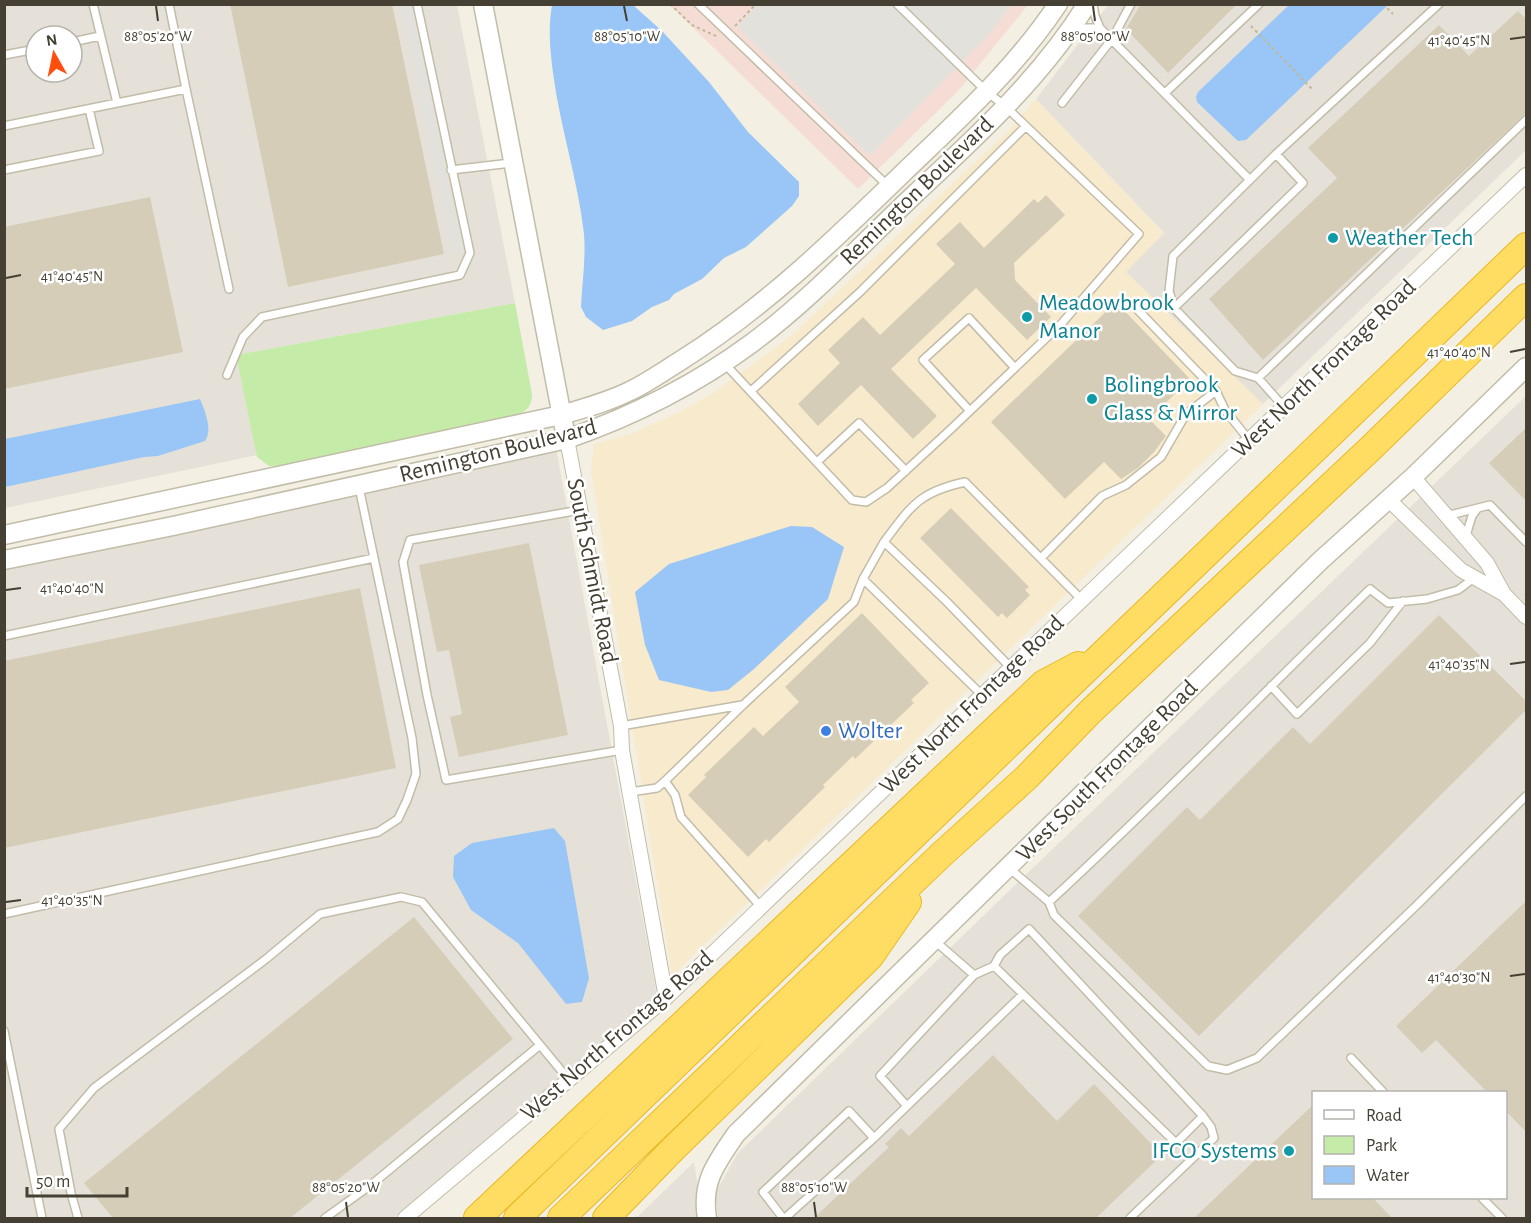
<svg xmlns="http://www.w3.org/2000/svg" width="1531" height="1223" viewBox="0 0 1531 1223" font-family="'Alegreya Sans',sans-serif">
<style>
.commercial{fill:#f8eacc}
.industrial{fill:#e5e1d8;fill-rule:evenodd}
.medical{fill:#f5ddd5}
.green{fill:#c5eba8}
.parking{fill:#e3e1dc}
.water{fill:#99c6f6}
.building{fill:#d5cdb8}
.lines{fill:none;stroke-linecap:round;stroke-linejoin:round}
.service-casing{stroke:#c2bca8;stroke-width:10}
.minor-casing{stroke:#c2bca8;stroke-width:16}
.tertiary-casing{stroke:#c2bca8;stroke-width:21}
.motorway-casing{stroke:#eab826;stroke-width:28}
.path{stroke:#c2b795;stroke-width:2;stroke-dasharray:3 3;stroke-linecap:butt}
.service{stroke:#fff;stroke-width:7}
.minor{stroke:#fff;stroke-width:14}
.tertiary{stroke:#fff;stroke-width:18}
.motorway{stroke:#ffdd62;stroke-width:26}
.ticks{fill:none;stroke:#454033;stroke-width:2}
.culture-dot{fill:#0f9aa8;stroke:#fff;stroke-width:2}
.shop-dot{fill:#3f7fe0;stroke:#fff;stroke-width:2}
.labels{text-anchor:middle;dominant-baseline:central;stroke-width:5;stroke-linejoin:round;paint-order:stroke}
.street-label{font-size:24px;fill:#454033;stroke:#fff}
.culture-label{font-size:24px;fill:#0d838f;stroke:#fff;text-anchor:start}
.shop-label{font-size:24px;fill:#366cbe;stroke:#fff;text-anchor:start}
.ticks-label{font-size:15px;text-anchor:middle;fill:#454033;stroke:#fff;stroke-width:5;stroke-linejoin:round;paint-order:stroke}
</style>
<rect width="100%" height="100%" fill="#f3f0e3"/>
<path class="commercial" d="M1036,99l128,135 -37,38 136,132 -591,572 -81,-505 3,-27 37,-10 48,-22 33,-18 80,-59 216,-204z"/>
<path class="industrial" d="M5,5h452l58,298 -279,52 21,100 -252,53zM36,36h36v36h-36z
M1108,5h418v145l-263,254 -137,-132 38,-39 -128,-134z
M1526,396v822h-808l-3,-24 22,-40 277,-268zM1314,1092h192v106h-192z
M556,448l101,547 -263,223h-389l-1,-652z
M694,1162l9,56h-67z"/>
<path class="medical" d="M670,5h358l-70,86 -100,98z"/>
<path class="green" d="M515,303l17,91c0,12 -5,17 -15,21l-239,51h-9l-12,-9 -21,-102z"/>
<path class="parking" d="M400,5h11l51,244 -11,2z
M757,5h254l-20,27 -121,124 -133,-129z"/>
<path class="water" d="M552,5h81l29,26 47,51 39,50 51,50v14l-7,10 -46,41 -22,11 -22,21 -28,15 -5,6 -17,7 -20,14 -29,9 -17,-13 -5,-10c1,-23 5,-49 3,-73 -6,-54 -24,-107 -31,-161 -3,-23 -5,-45 -1,-68z
M1289,5h99l-142,135 -8,1 -41,-39 -1,-5 2,-5z
M200,399c5,12 13,31 5,42l-47,15 -14,1 -139,30v-48z
M791,526l21,1 32,20 -16,52 -74,70 -26,21 -17,2 -52,-12 -14,-35 -10,-53 34,-28z
M554,828l11,13 24,137 -7,24 -16,2 -48,-61 -47,-33 -18,-33 1,-21 18,-13z"/>
<path class="building" d="M230,4h162l52,250 -156,33z
M1141,4h96l-69,69 -42,-44z
M1518,11l9,9v92l-264,248 -54,-61 128,-121 -29,-30 131,-123 30,31z
M1046,195l19,20 -51,48 1,17 36,37 -24,23 -51,-52 -85,81 46,47 -24,23 -52,-54 -43,41 -20,-22 42,-41 -12,-13 35,-33 17,18 75,-71 -19,-20 24,-22 24,26 50,-49 4,4z
M150,197l33,155 -179,37v-162z
M1116,302l74,77 -41,40 17,17 -12,16 -16,16 -17,11 -17,-17 -39,37 -74,-77z
M1527,427v75l-38,-39z
M951,508l78,79 -4,3 5,5 -23,23 -5,-5 -4,4 -78,-79z
M529,543l39,192 -109,22 -9,-40 12,-3 -13,-64 -12,2 -18,-87z
M360,588l36,180 -392,80v-187z
M862,613l67,70 -18,17 3,3 -59,56 -2,-3 -30,29 2,2 -56,55 -3,-3 -18,18 -60,-62 18,-18 -2,-2 50,-48 9,9 36,-34 -14,-15z
M1439,615l88,87v7l-328,327 -121,-120 109,-109 13,13 93,-93 17,17z
M1527,900v233l-21,-22v-19h-19l-51,-52 -14,13 -26,-27z
M414,917l99,122 -223,179h-177l-29,-35z
M993,1055l64,66 37,-37 68,71 -66,63h-282l75,-71 -4,-3 16,-16 8,8z
M1314,1104v93h58l20,21h-198z"/>
<g class="lines">
<g class="service-casing">
<path id="service" d="M698,4l189,181
M1093,4l2,12 5,12 150,152
M1073,31l9,-3h18
M72,42l28,-6
M4,55l32,-6
M186,89l43,200
M1165,93l94,-89
M117,103l69,-14 -17,-85
M1062,103l50,-64 19,-35
M4,126l113,-23 -24,-99
M4,170l95,-19 -10,-42
M451,170l60,-7
M1133,305l83,86
M1174,308l129,-125 -27,-29
M724,363l128,137 14,2 21,-14 64,-59 111,-106 77,-89 -133,-127 -20,-16 -89,-87
M227,375l16,-38 19,-20 198,-42 10,-22 -53,-249
M1258,378l268,-258
M751,391l109,-99 166,-166
M1284,407l-26,-29 -23,-7 -61,-63 -5,-17 4,-35 103,-102 163,-150
M970,411l-47,-51 46,-42 46,50
M817,462l42,-39 47,48
M1478,508l12,-3 36,37
M580,510l-170,30 -7,22 24,133 19,85 176,-30
M1446,516l32,-8 -6,8 -7,23
M884,542c27,-36 35,-50 81,-60l117,118
M1041,558l61,-62 24,-11 35,-28 25,-43 30,-23 9,19 24,30
M863,579l21,-37 63,60 64,66
M4,636l370,-78 -15,-71
M1271,686l26,28 73,-71 33,-42
M621,726l121,-21
M665,781l10,14 6,22 80,90
M630,792l27,-4 8,-7 78,-76 111,-103 9,-23 119,116
M1009,868l40,34c110,-101 214,-209 321,-313l18,14 39,-4 31,-9 16,-12
M1049,902l5,13 154,151 19,4 30,-12 160,-153 109,-109
M4,914l374,-82 20,-13 9,-19 9,-26 -4,-36 -38,-180
M935,941l39,34 20,-9 182,177 27,-27 -174,-187 -29,26 -6,11
M4,1031l38,187
M1351,1058l32,34
M907,1106l-27,-30 94,-101
M1482,1198l20,20
M78,1218l-7,-25 -12,-64 35,-41 172,-129 54,-45 81,-17 21,5 147,178
M325,1218l46,-33 169,-140
M783,1218l-20,-26 86,-81 25,27
M785,1218l89,-80 149,-144
M1130,1218l84,-80 -3,-11 -8,-11"/>
</g>
<g class="minor-casing">
<path id="minor" d="M567,439l54,287 1,24 44,248
M1413,477l74,86 17,31 22,23
M1388,499l73,71 41,23
M405,1218l261,-220 860,-823"/>
</g>
<g class="tertiary-casing">
<path id="tertiary" d="M483,4l81,423
M4,535l557,-120c24,-7 47,-13 69,-24 17,-8 34,-20 50,-30 83,-52 152,-119 222,-187 55,-53 113,-105 156,-170
M4,560l169,-34 394,-87c66,-23 128,-54 185,-96 59,-44 111,-100 164,-150 62,-58 126,-116 171,-189
M707,1218c-6,-36 9,-55 29,-84l584,-573 93,-84 113,-110"/>
</g>
<g class="motorway-casing">
<path id="motorway" d="M477,1218l567,-535 34,-18
M517,1218l1009,-972
M561,1218l380,-363 86,-78 64,-66 280,-263 155,-151
M606,1218l66,-68 198,-193 38,-55"/>
</g>
<path class="path" d="M670,4l22,21 24,11
M1383,4l10,10
M735,26l21,-22
M1251,26l62,64"/>
<use href="#service" class="service"/>
<use href="#minor" class="minor"/>
<use href="#tertiary" class="tertiary"/>
<use href="#motorway" class="motorway"/>
</g>
<path class="ticks" d="M156,6l2,15M624,6l3,15M1093,6l2,15M1510,39l15,-2M6,278l15,-3M1510,352l15,-3M6,590l15,-2M1510,664l15,-2M6,902l15,-2M1510,976l15,-2M346,1202l2,15M814,1202l2,15"/>
<g class="culture-dot">
<circle cx="1333" cy="238" r="6"/>
<circle cx="1027" cy="317" r="6"/>
<circle cx="1092" cy="399" r="6"/>
<circle cx="1289" cy="1151" r="6"/>
</g>
<circle class="shop-dot" cx="826" cy="731" r="6"/>
<g class="labels">
<g class="street-label">
<text transform="translate(917 191) rotate(-44)">Remington Boulevard</text>
<text transform="translate(1324 369) rotate(-44)">West North Frontage Road</text>
<text transform="translate(498 451) rotate(-14)">Remington Boulevard</text>
<text transform="translate(592 571) rotate(79)">South Schmidt Road</text>
<text transform="translate(972 705) rotate(-44)">West North Frontage Road</text>
<text transform="translate(1107 771) rotate(-45)">West South Frontage Road</text>
<text transform="translate(617 1036) rotate(-41)">West North Frontage Road</text>
</g>
<g class="culture-label">
<text x="1345" y="238">Weather Tech</text>
<text x="1039" y="303">Meadowbrook<tspan x="1039" dy="28">Manor</tspan></text>
<text x="1104" y="385">Bolingbrook<tspan x="1104" dy="28">Glass &amp; Mirror</tspan></text>
<text x="1277" y="1151" text-anchor="end">IFCO Systems</text>
</g>
<g class="shop-label">
<text x="838" y="731">Wolter</text>
</g>
</g>
<g class="ticks-label">
<text x="158" y="41">88°05'20"W</text>
<text x="627" y="41">88°05'10"W</text>
<text x="1095" y="41">88°05'00"W</text>
<text x="1459" y="45">41°40'45"N</text>
<text x="72" y="281">41°40'45"N</text>
<text x="1459" y="357">41°40'40"N</text>
<text x="72" y="593">41°40'40"N</text>
<text x="1459" y="669">41°40'35"N</text>
<text x="72" y="905">41°40'35"N</text>
<text x="1459" y="982">41°40'30"N</text>
<text x="346" y="1192">88°05'20"W</text>
<text x="814" y="1192">88°05'10"W</text>
</g>
<rect width="1531" height="1223" fill="none" stroke="#454033" stroke-width="12"/>
<rect x="1312" y="1091" width="195" height="108" fill="#ffffff" stroke="#b5b3ad" stroke-width="1.5"/>
<rect x="1324" y="1110" width="30" height="9" fill="#ffffff" stroke="#b5b3ad" stroke-width="1.5"/>
<text x="1366" y="1121" font-size="18" fill="#454033">Road</text>
<rect x="1324" y="1136" width="30" height="18" fill="#c5eba8" stroke="#b5b3ad" stroke-width="1.5"/>
<text x="1366" y="1151" font-size="18" fill="#454033">Park</text>
<rect x="1324" y="1166" width="30" height="18" fill="#99c6f6" stroke="#b5b3ad" stroke-width="1.5"/>
<text x="1366" y="1181" font-size="18" fill="#454033">Water</text>
<g transform="translate(54 54) rotate(351)"><circle r="28" fill="#ffffff" stroke="#b5b3ad" stroke-width="1.5"/>
<path d="M0-4.5L10 22L0 15L-10 22Z" fill="#ff4e0e"/>
<text y="-9" font-size="16" font-weight="bold" text-anchor="middle" fill="#454033">N</text>
</g>
<path d="M27 1187v9h100v-9" fill="none" stroke="#454033" stroke-width="3"/>
<text x="36" y="1187" font-size="18" fill="#454033" stroke="#ffffff" stroke-width="4.5" paint-order="stroke">50 m</text>
</svg>
